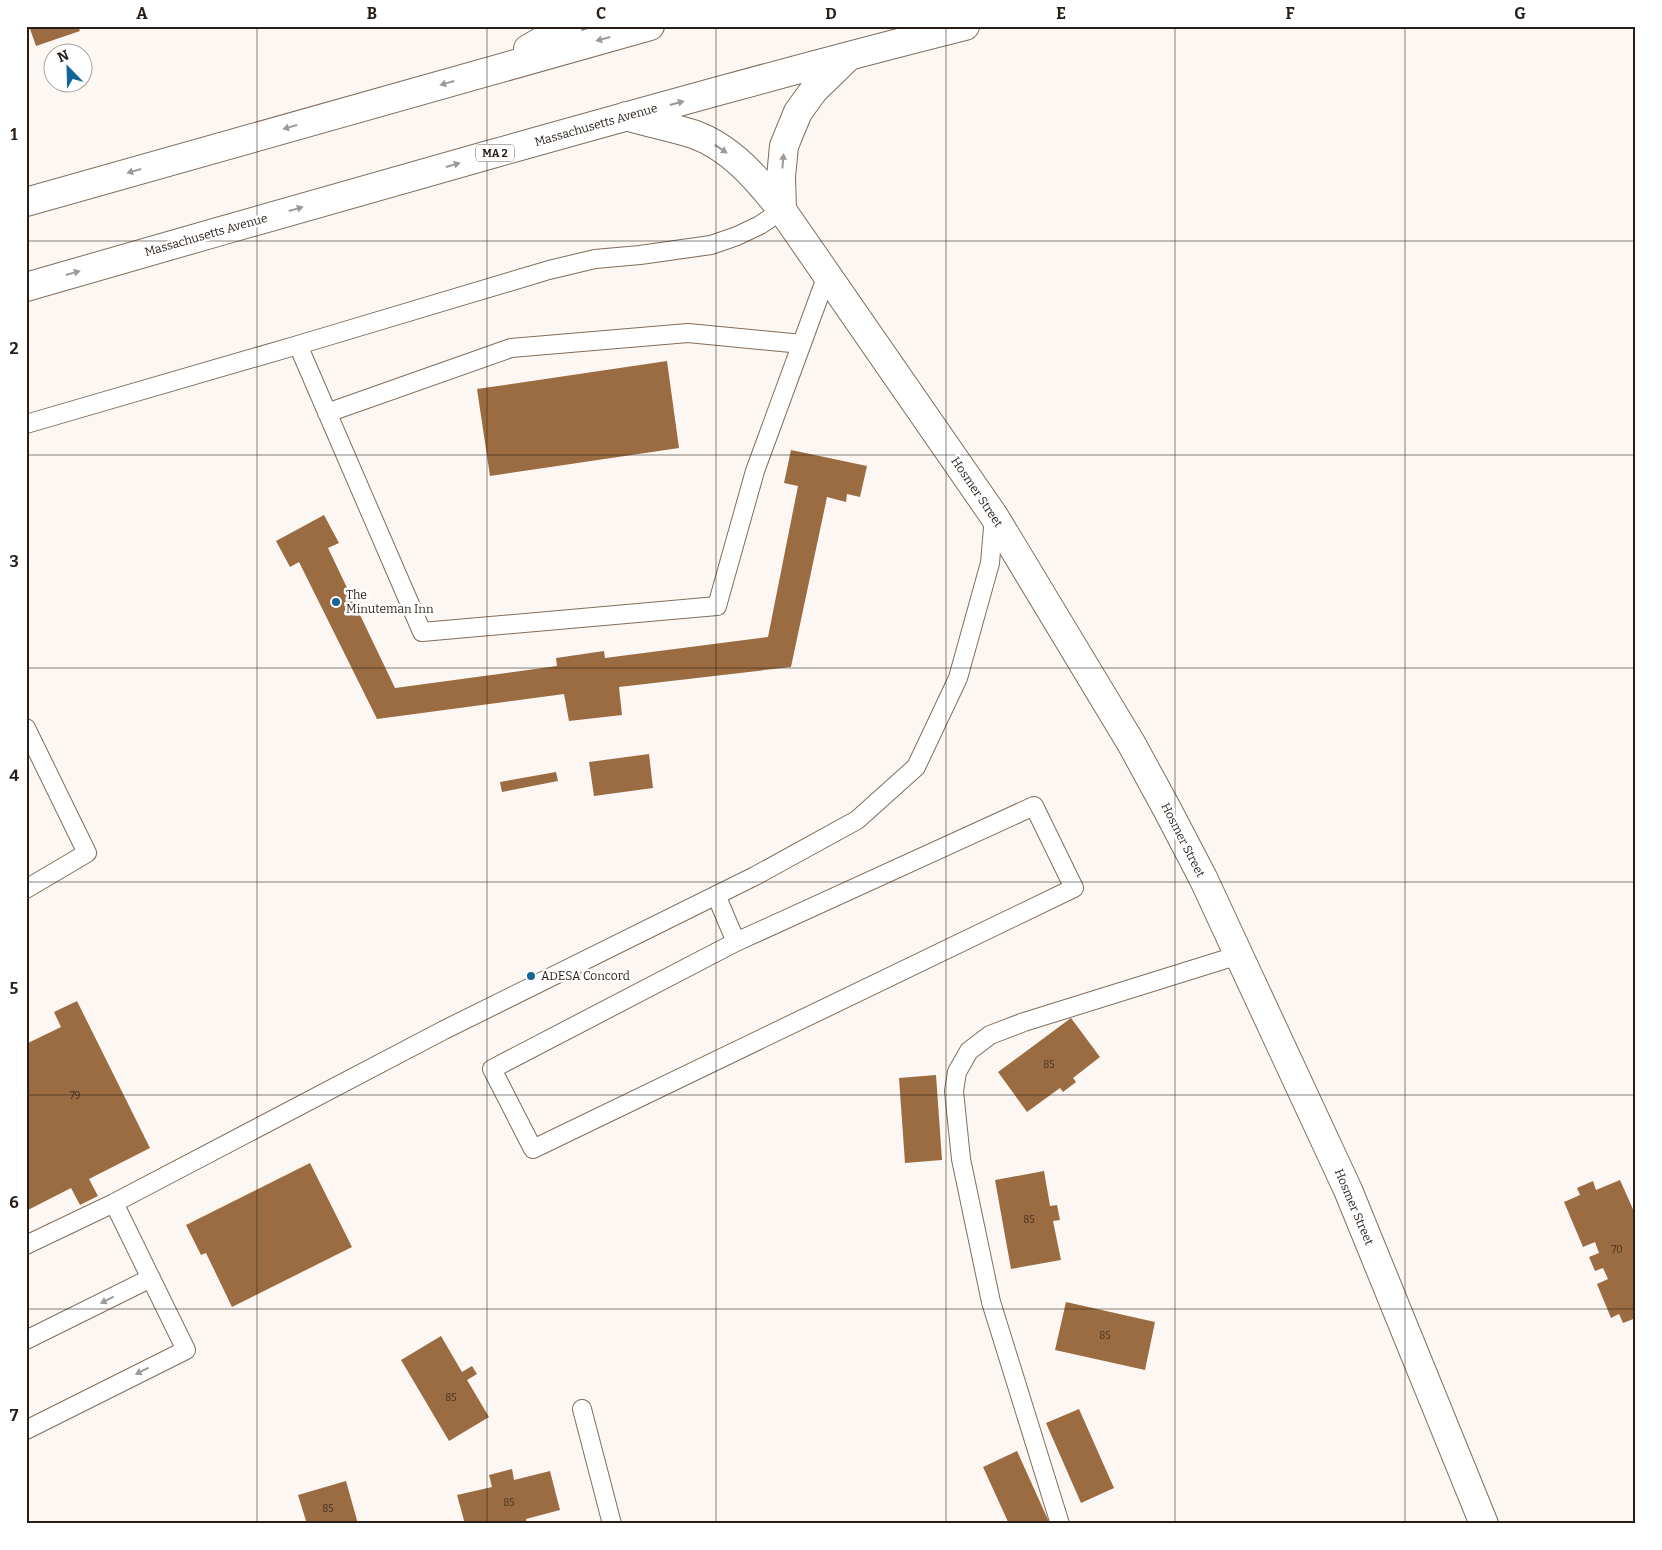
<svg xmlns="http://www.w3.org/2000/svg" width="1662" height="1550" viewBox="0 0 1662 1550" font-family="Bitter,serif">
<style>
.building{fill:#9b6c41}
.lines{fill:none;stroke-linecap:round;stroke-linejoin:round}
.service-casing{stroke:#826d5b;stroke-width:20}
.minor-casing{stroke:#826d5b;stroke-width:30}
.trunk-casing{stroke:#826d5b;stroke-width:30}
.service{stroke:#fff;stroke-width:18}
.minor{stroke:#fff;stroke-width:28}
.trunk{stroke:#fff;stroke-width:28}
.oneway{fill:#9e9a97}
.grid{fill:none;stroke:#271f17;stroke-width:1;stroke-opacity:0.55}
.poi-dot{fill:#156597;stroke:#fff;stroke-width:2}
.labels{text-anchor:middle;dominant-baseline:central;stroke-width:5;stroke-linejoin:round;paint-order:stroke}
.number-label{font-size:10px;fill:#443222}
.shield{fill:#fff;stroke:#68625d;stroke-width:1}
.shield-label{font-size:11px;font-weight:bold;fill:#271f17}
.street-label{font-size:12px;fill:#271f17;stroke:#fff}
.poi-label{font-size:12px;fill:#271f17;stroke:#fff;text-anchor:start}
.neatline{fill:none;stroke:#271f17;stroke-width:2}
.grid-label{font-size:16px;text-anchor:middle;font-weight:bold;fill:#271f17}
</style>
<rect width="100%" height="100%" fill="#fcf7f3"/>
<path class="building" d="M29,26h49l2,5 -44,15z
M667,361l12,87 -189,28 -13,-87z
M791,450l76,16 -7,31 -13,-3 -1,8 -19,-5 -36,170 -172,20 3,28 -53,6 -5,-27 -187,25 -78,-157 -9,5 -14,-26 48,-26 15,28 -11,5 67,140 162,-22 -1,-8 48,-7 1,7 163,-21 30,-151 -14,-3z
M649,754l4,34 -59,8 -5,-34z
M556,772l2,9 -56,11 -2,-10z
M77,1001l73,147 -61,31 9,17 -18,9 -9,-17 -45,23v-167l35,-17 -7,-15z
M1071,1018l29,39 -27,21 3,4 -13,10 -3,-4 -33,24 -29,-40z
M936,1075l6,85 -37,3 -6,-85z
M310,1163l42,84 -120,60 -26,-54 -5,2 -15,-30z
M1044,1171l6,35 7,-1 3,15 -7,1 8,39 -50,9 -16,-89z
M1620,1180l16,36v102l-13,5 -4,-9 -8,4 -14,-34 11,-5 -5,-11 -8,3 -6,-14 10,-4 -4,-11 -12,5 -19,-45 16,-7 -3,-7 16,-7 3,9z
M1066,1302l89,20 -10,48 -90,-20z
M441,1336l21,36 10,-6 5,8 -10,6 22,37 -40,24 -48,-81z
M1079,1409l35,79 -33,15 -35,-80z
M1017,1451l33,73h-41l-26,-57z
M512,1469l2,11 36,-9 10,39 -34,9 1,5h-62l-8,-29 35,-8 -3,-12z
M346,1481l12,43h-51l-9,-29z"/>
<g class="lines">
<g class="service-casing">
<path id="service" d="M298,345l124,287 295,-26 38,-135 72,-196
M327,413l184,-65 177,-15 114,11
M26,424l272,-79 251,-75 46,-11 45,-4 71,-10 26,-9 23,-11 22,-15
M26,728l61,125 -61,36
M716,895l20,47 -244,127 41,80 541,-261 -40,-82 -298,136
M26,1245l88,-42 330,-173 311,-154 102,-56 59,-53 42,-89 32,-115 4,-47
M26,1340l125,-62
M582,1409l30,115
M26,1430l160,-80 -72,-147
M1060,1524l-69,-222 -30,-143 -7,-68 3,-19 12,-21 21,-16 34,-13 215,-67"/>
</g>
<g class="minor-casing">
<path id="minor" d="M782,210l212,306 137,227 36,66 36,69 145,312 136,334"/>
</g>
<g class="trunk-casing">
<path id="trunk" d="M528,49l40,-23
M626,116c22,7 45,11 67,18 38,13 65,46 89,76
M26,202l624,-176
M782,210l-1,-33 3,-31 14,-34 16,-22 34,-33
M26,287c155,-45 311,-89 466,-133 157,-44 314,-88 473,-128"/>
</g>
<use href="#service" class="service"/>
<use href="#minor" class="minor"/>
<use href="#trunk" class="trunk"/>
</g>
<defs><path id="oneway-solid" d="M-6-.8H1V-3.2L6.5 0L1 3.2V.8H-6Z" transform="scale(1.25)"/></defs>
<g class="oneway">
<use href="#oneway-solid" transform="translate(603 39) rotate(165)"/>
<use href="#oneway-solid" transform="translate(447 83) rotate(164)"/>
<use href="#oneway-solid" transform="translate(677 103) rotate(-15)"/>
<use href="#oneway-solid" transform="translate(290 127) rotate(164)"/>
<use href="#oneway-solid" transform="translate(721 149) rotate(33)"/>
<use href="#oneway-solid" transform="translate(783 161) rotate(-85)"/>
<use href="#oneway-solid" transform="translate(453 165) rotate(-16)"/>
<use href="#oneway-solid" transform="translate(134 171) rotate(164)"/>
<use href="#oneway-solid" transform="translate(296 209) rotate(-16)"/>
<use href="#oneway-solid" transform="translate(73 273) rotate(-16)"/>
<use href="#oneway-solid" transform="translate(107 1300) rotate(153)"/>
<use href="#oneway-solid" transform="translate(142 1371) rotate(153)"/>
</g>
<path class="grid" d="M257,26v1498M487,26v1498M716,26v1498M946,26v1498M1175,26v1498M1405,26v1498M26,241h1610M26,455h1610M26,668h1610M26,882h1610M26,1095h1610M26,1309h1610"/>
<g class="poi-dot">
<circle cx="336" cy="602" r="5"/>
<circle cx="531" cy="976" r="5"/>
</g>
<g class="labels">
<g class="number-label">
<text x="1049" y="1065">85</text>
<text x="75" y="1096">79</text>
<text x="1029" y="1220">85</text>
<text x="1617" y="1250">70</text>
<text x="1105" y="1336">85</text>
<text x="451" y="1398">85</text>
<text x="509" y="1503">85</text>
<text x="328" y="1509">85</text>
</g>
<rect class="shield" x="476" y="144.5" width="38" height="17" rx="4"/>
<g class="shield-label">
<text x="495" y="153">MA 2</text>
</g>
<g class="street-label">
<text transform="translate(596 125) rotate(-16)">Massachusetts Avenue</text>
<text transform="translate(206 235) rotate(-16)">Massachusetts Avenue</text>
<text transform="translate(977 492) rotate(56)">Hosmer Street</text>
<text transform="translate(1183 840) rotate(63)">Hosmer Street</text>
<text transform="translate(1354 1207) rotate(67)">Hosmer Street</text>
</g>
<g class="poi-label">
<text x="346" y="595">The<tspan x="346" dy="14">Minuteman Inn</tspan></text>
<text x="541" y="976">ADESA Concord</text>
</g>
</g>
<rect width="1662" height="1550" fill="none" stroke="#ffffff" stroke-width="55"/>
<g transform="translate(68 68) rotate(337)"><circle r="24" fill="#ffffff" stroke="#a9a5a2"/>
<path d="M0-4L9 19L0 12L-9 19Z" fill="#156597"/>
<text y="-8" font-size="14" font-weight="bold" text-anchor="middle" fill="#271f17">N</text>
</g>
<rect x="28" y="28" width="1606" height="1494" class="neatline"/>
<g class="grid-label">
<text x="142" y="19">A</text>
<text x="372" y="19">B</text>
<text x="601" y="19">C</text>
<text x="831" y="19">D</text>
<text x="1061" y="19">E</text>
<text x="1290" y="19">F</text>
<text x="1520" y="19">G</text>
<text x="14" y="140">1</text>
<text x="14" y="354">2</text>
<text x="14" y="567">3</text>
<text x="14" y="781">4</text>
<text x="14" y="994">5</text>
<text x="14" y="1208">6</text>
<text x="14" y="1421">7</text>
</g>
</svg>
